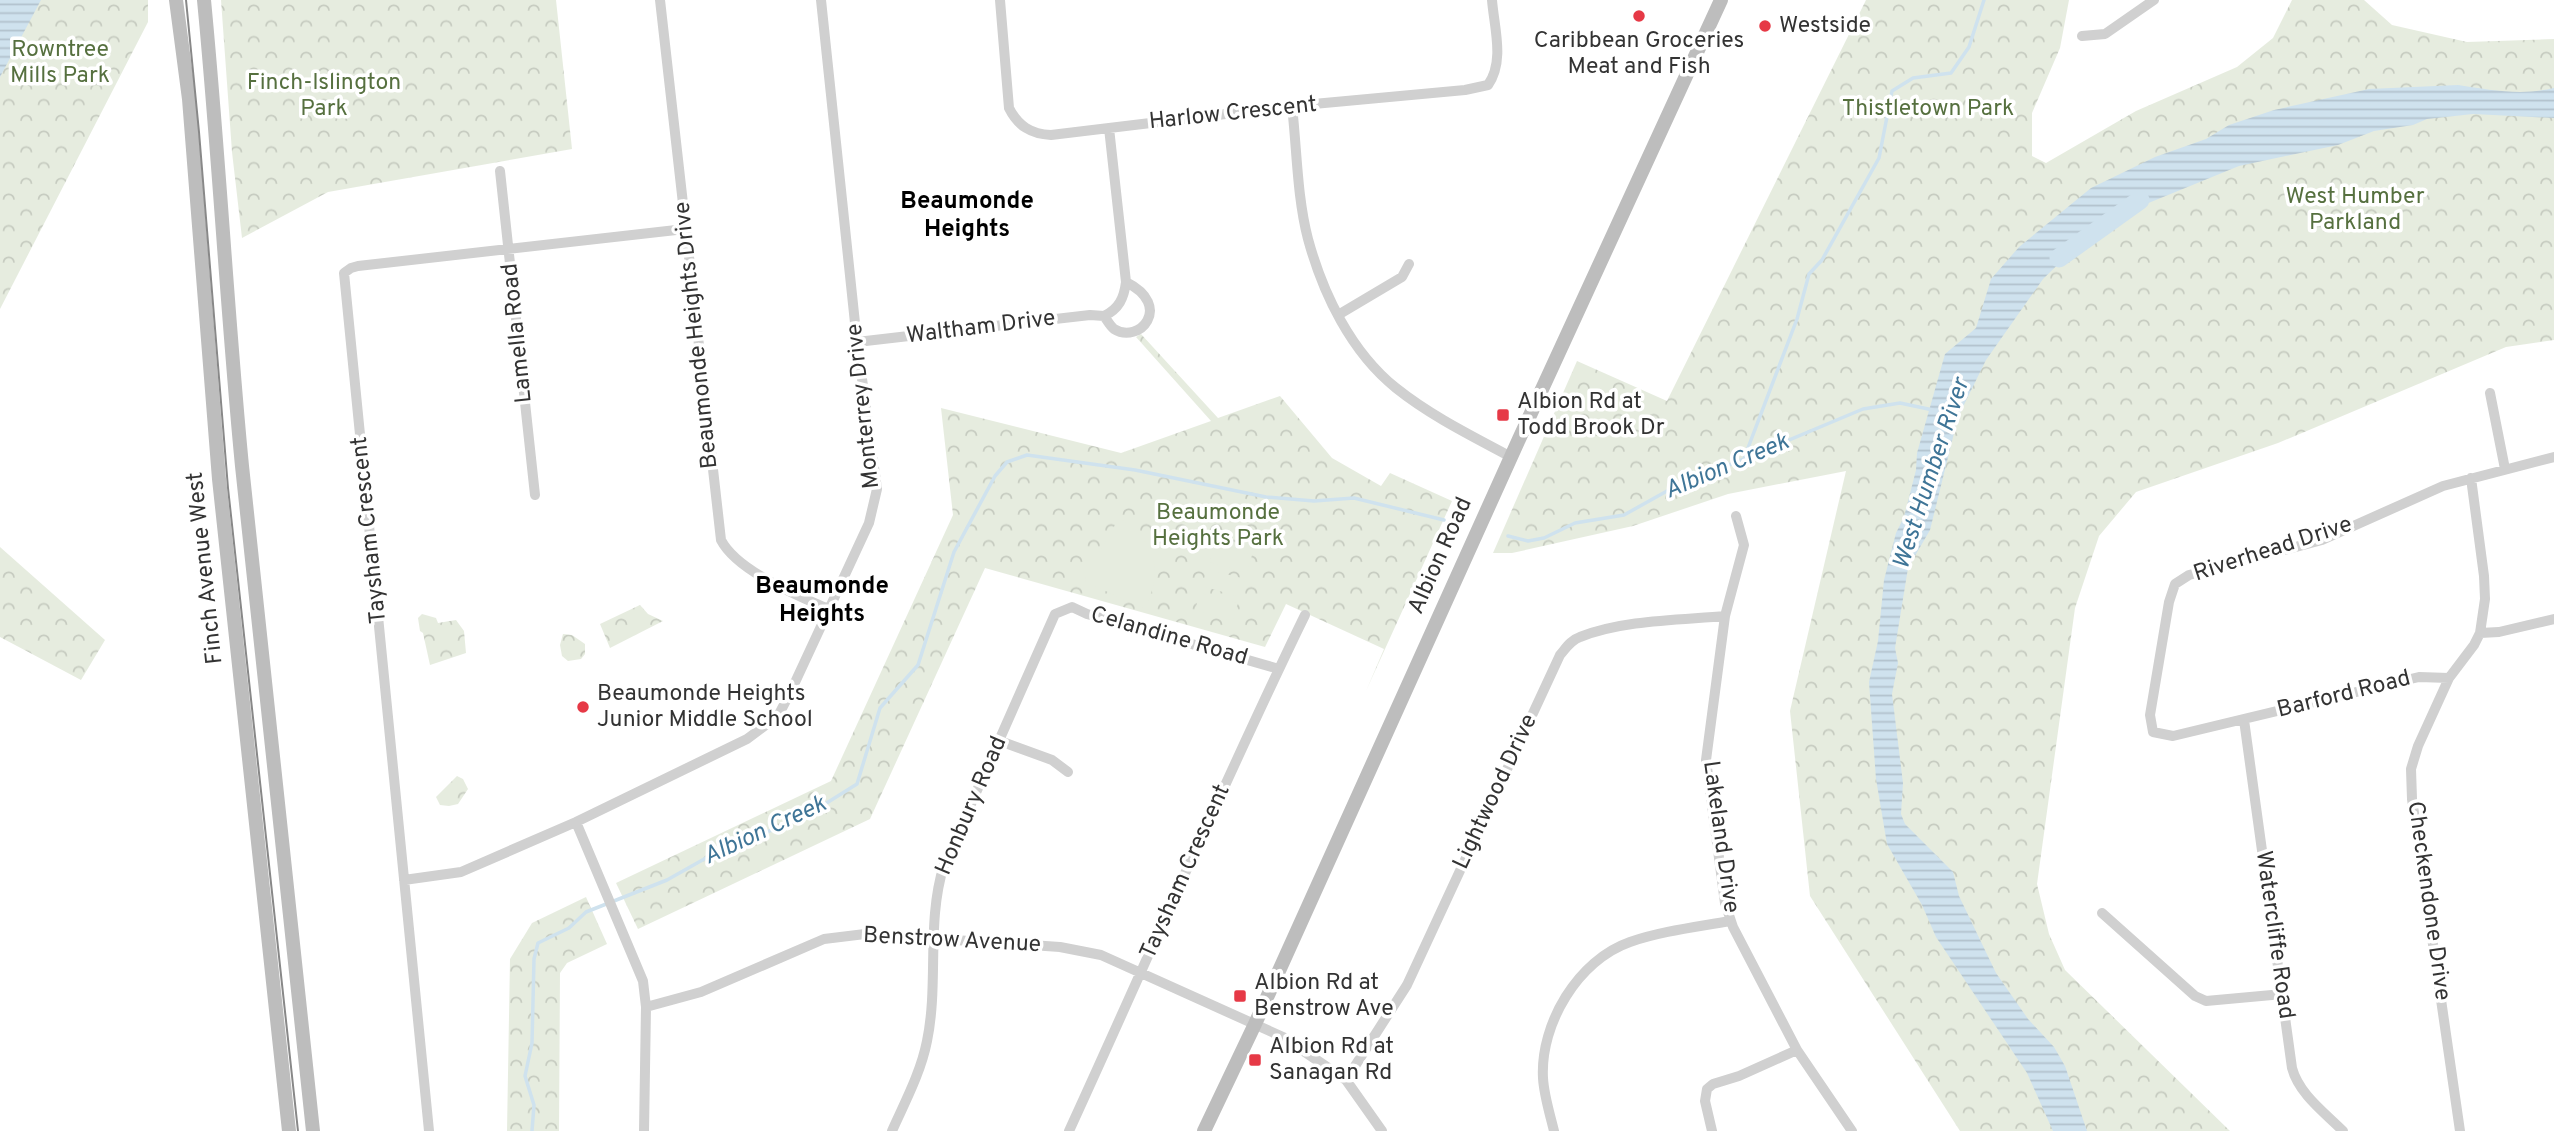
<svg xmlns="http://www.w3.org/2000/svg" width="2554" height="1131" viewBox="0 0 2554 1131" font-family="Overpass,sans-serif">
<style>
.forest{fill:url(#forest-crowns)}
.garden{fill:#e6ecdf}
.water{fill:url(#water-rules)}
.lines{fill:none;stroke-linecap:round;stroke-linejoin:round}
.stream{stroke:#cfe2ee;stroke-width:3.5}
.river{stroke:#cfe2ee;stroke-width:19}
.street{stroke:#d0d0d0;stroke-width:10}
.secondary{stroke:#bdbdbd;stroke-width:14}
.tram{stroke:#888;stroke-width:2}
.poi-dot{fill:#e63946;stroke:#fff;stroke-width:2.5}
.labels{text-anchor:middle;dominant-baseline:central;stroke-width:7;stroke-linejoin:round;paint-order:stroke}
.poi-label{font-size:23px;fill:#333;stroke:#fff;text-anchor:start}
.park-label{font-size:23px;fill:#56703f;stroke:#fff}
.street-label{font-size:23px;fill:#333;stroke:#fff}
.neighbourhood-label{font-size:24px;font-weight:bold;fill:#000;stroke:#fff}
.water-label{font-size:24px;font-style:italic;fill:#3f7597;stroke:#fff}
</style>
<defs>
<pattern id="forest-crowns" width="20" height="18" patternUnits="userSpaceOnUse" patternTransform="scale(1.75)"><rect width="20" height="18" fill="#e6ecdf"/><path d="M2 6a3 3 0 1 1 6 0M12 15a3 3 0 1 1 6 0" fill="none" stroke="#c6cbc0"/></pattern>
<pattern id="water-rules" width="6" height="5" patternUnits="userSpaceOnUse" patternTransform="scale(1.75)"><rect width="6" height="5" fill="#cfe2ee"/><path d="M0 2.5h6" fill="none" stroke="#b2c2cd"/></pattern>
</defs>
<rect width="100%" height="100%" fill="#fff"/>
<path class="forest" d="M0,0h148v22l-148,287z
M221,0h335l16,149 -244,43 -86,46 -10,-86z
M1866,0h203l-9,48 -28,65v43l14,7 90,-52 101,-44 36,-29 19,-38h72l28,25 75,17 87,-3v301l-48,7 -228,96 -142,49 -37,44 -24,72 -38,276 12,50 16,36 165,161h-270l-150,-235 -20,-185 56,-240 -118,23 -95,32 -121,27h-19l84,-192 90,40z
M1141,334l77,84 62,-22 52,62 49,28 9,-13 62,28 -86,190 18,-42 -98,-45 -21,43 -280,-79 -115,251 -232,110 -22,-46 215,-102 122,-266 -12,-107 180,45 90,-32 -75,-84z
M0,547l105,93 -24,40 -81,-43z
M640,605l8,9 15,7 -53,27 -10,-24z
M422,614l14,4 2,5 18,-3 8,11 2,22 -36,12 -7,-32 -3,-2 -2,-13z
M563,634l9,1 13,9v10l-4,5 -13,2 -6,-5 -2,-11z
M457,776l6,3 5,10 -10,15 -9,2 -9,-1 -4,-8z
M586,897l21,47 -40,19 -7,10 -1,158h-52l3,-172 22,-36z"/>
<path class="garden" d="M1119,518c37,24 45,51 26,91l-59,-27 -1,-5z
M1214,545l38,10 -5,18 -38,-11z
M1207,569l38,10 -5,18 -38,-11z
M1200,593l38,10 -5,18 -38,-11z"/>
<path class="water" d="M0,0h41l-41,77z
M2458,85c33,5 63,11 96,3v30l-81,-4 -46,5 -14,6 -39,6 -36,14 -99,21 -137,56 -59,57 -57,81 -28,57 -28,113 -22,38 -13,80 3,15 -6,31 11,89 -2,31 4,10 48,48 6,24 37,77 32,46 26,28 11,19 22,65h-34l-26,-58 -91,-136 -14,-32 -35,-61 -11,-65 -7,-97 9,-41 6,-61 12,-47 8,-16 12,-47 1,-17 28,-99 31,-26 15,-49 28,-32 72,-59 64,-31 51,-18 23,-14 45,-15 95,-21z"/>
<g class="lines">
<path class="stream" d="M1743,461l54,-142 12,-45 13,-14 57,-102 13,-67 21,-13 38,-5 18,-26 15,-47
M1508,536l20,5 16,-3 31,-15 49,-8 43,-24 196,-82 37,-6 33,7
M532,1131l2,-26 -9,-29 7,-33 2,-84 4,-16 31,-15 17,-16 81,-32 55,-31 79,-30 56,-35 23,-76 38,-43 36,-113 41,-76 12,-14 20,-7 108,15 131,27 48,4 40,-3 90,22"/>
<path class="river" d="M2059,258l81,-58"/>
<path class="street" d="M660,0l61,540c16,31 76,55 107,69
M1000,0l9,108c9,18 22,26 42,27l241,-29 173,-16 23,-5c17,-24 6,-58 4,-85
M2082,36l23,-2 49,-34
M1292,106c5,44 5,91 16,133 15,55 43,113 88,149 35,28 76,48 115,69
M500,171l35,324
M1338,315l64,-38 7,-13
M1104,316c15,-7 20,-18 22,-34
M857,342l233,-27 14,1c3,4 6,10 10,13 25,16 60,-23 12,-47l-17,-154
M2490,393l15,76
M2554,457l-111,29 -121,54 -133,35 -14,9 -6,18 -19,113 3,17 20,4 246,-59 30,1 25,-33 6,-12 19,-1 55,-13
M2471,478l13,98 1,23 -5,34
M1736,516l8,29 -19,71 -19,144 19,143 8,24 64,123 55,81
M2449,678l-31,68 -7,23 1,30 48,332
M2244,720l48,348c7,26 32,44 51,63
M1000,741l52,19 16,12
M576,822l67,159 3,26 -2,124
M404,880l57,-8 115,-50 171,-83 31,-23 13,-25 78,-168 8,-34 -20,-147 -36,-342
M2102,913l93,83 11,5 77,-7
M646,1007l55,-15 123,-53 41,-5 195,13 41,8 182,82 63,43 36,51
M1346,1080l61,-95 153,-330c6,-7 11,-15 20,-18 42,-17 99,-17 145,-21
M429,1131l-85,-858 7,-5 7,-2 327,-37
M892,1131c13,-29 29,-59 35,-90 12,-58 -1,-119 17,-176l111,-251 17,-7 15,7 192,55
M1069,1131c79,-172 153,-346 236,-516
M1554,1131c-4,-17 -10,-35 -11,-53 -3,-54 35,-118 87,-136 32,-11 67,-15 100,-21
M1712,1131l-7,-30 2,-12 6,-5 26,-8 58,-26"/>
<path class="secondary" d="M176,0l13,99 30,380 70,652
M204,0c15,155 23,311 38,466l71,665
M1204,1131l51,-107 265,-587 201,-437"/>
<path class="tram" d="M186,0l13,132 29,356 70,643"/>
</g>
<g class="poi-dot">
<circle cx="1639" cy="16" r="7"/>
<circle cx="1765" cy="26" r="7"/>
<rect x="1496" y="408" width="14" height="14" rx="3.5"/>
<circle cx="583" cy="707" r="7"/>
<rect x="1233" y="989" width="14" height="14" rx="3.5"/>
<rect x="1248" y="1053" width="14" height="14" rx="3.5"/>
</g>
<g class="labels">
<g class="poi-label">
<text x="1779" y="26">Westside</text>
<text x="1639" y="41" text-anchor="middle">Caribbean Groceries<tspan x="1639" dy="26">Meat and Fish</tspan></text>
<text x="1517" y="402">Albion Rd at<tspan x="1517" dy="26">Todd Brook Dr</tspan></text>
<text x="597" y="694">Beaumonde Heights<tspan x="597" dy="26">Junior Middle School</tspan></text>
<text x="1254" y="983">Albion Rd at<tspan x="1254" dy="26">Benstrow Ave</tspan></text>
<text x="1269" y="1047">Albion Rd at<tspan x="1269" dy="26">Sanagan Rd</tspan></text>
</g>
<g class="park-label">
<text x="60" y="50">Rowntree<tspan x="60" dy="26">Mills Park</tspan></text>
<text x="324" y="83">Finch-Islington<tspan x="324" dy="26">Park</tspan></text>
<text x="1928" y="109">Thistletown Park</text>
<text x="2355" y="197">West Humber<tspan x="2355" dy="26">Parkland</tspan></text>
<text x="1218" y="513">Beaumonde<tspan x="1218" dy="26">Heights Park</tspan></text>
</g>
<g class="street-label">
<text transform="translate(1233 114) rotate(-6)">Harlow Crescent</text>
<text transform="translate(981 328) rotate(-7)">Waltham Drive</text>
<text transform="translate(518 333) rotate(-96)">Lamella Road</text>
<text transform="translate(697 335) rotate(-96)">Beaumonde Heights Drive</text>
<text transform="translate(864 406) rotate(-96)">Monterrey Drive</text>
<text transform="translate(370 530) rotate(-96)">Taysham Crescent</text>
<text transform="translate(2273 550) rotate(-18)">Riverhead Drive</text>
<text transform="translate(1441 556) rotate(-66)">Albion Road</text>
<text transform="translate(206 568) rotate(-96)">Finch Avenue West</text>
<text transform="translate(1169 637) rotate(16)">Celandine Road</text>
<text transform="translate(2344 695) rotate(-14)">Barford Road</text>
<text transform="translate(1496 792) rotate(-65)">Lightwood Drive</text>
<text transform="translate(972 806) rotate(-67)">Honbury Road</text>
<text transform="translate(1720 837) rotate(82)">Lakeland Drive</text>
<text transform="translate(1186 872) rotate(-66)">Taysham Crescent</text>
<text transform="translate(2428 901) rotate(82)">Checkendone Drive</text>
<text transform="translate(2274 935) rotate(82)">Watercliffe Road</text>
<text transform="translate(952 941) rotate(3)">Benstrow Avenue</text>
</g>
<g class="neighbourhood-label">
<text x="967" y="202">Beaumonde<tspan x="967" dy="28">Heights</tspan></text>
<text x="822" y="587">Beaumonde<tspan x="822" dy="28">Heights</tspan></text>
</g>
<g class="water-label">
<text transform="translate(1727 467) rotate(-23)">Albion Creek</text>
<text transform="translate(1932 474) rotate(-72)">West Humber River</text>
<text transform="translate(765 831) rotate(-25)">Albion Creek</text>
</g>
</g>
</svg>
